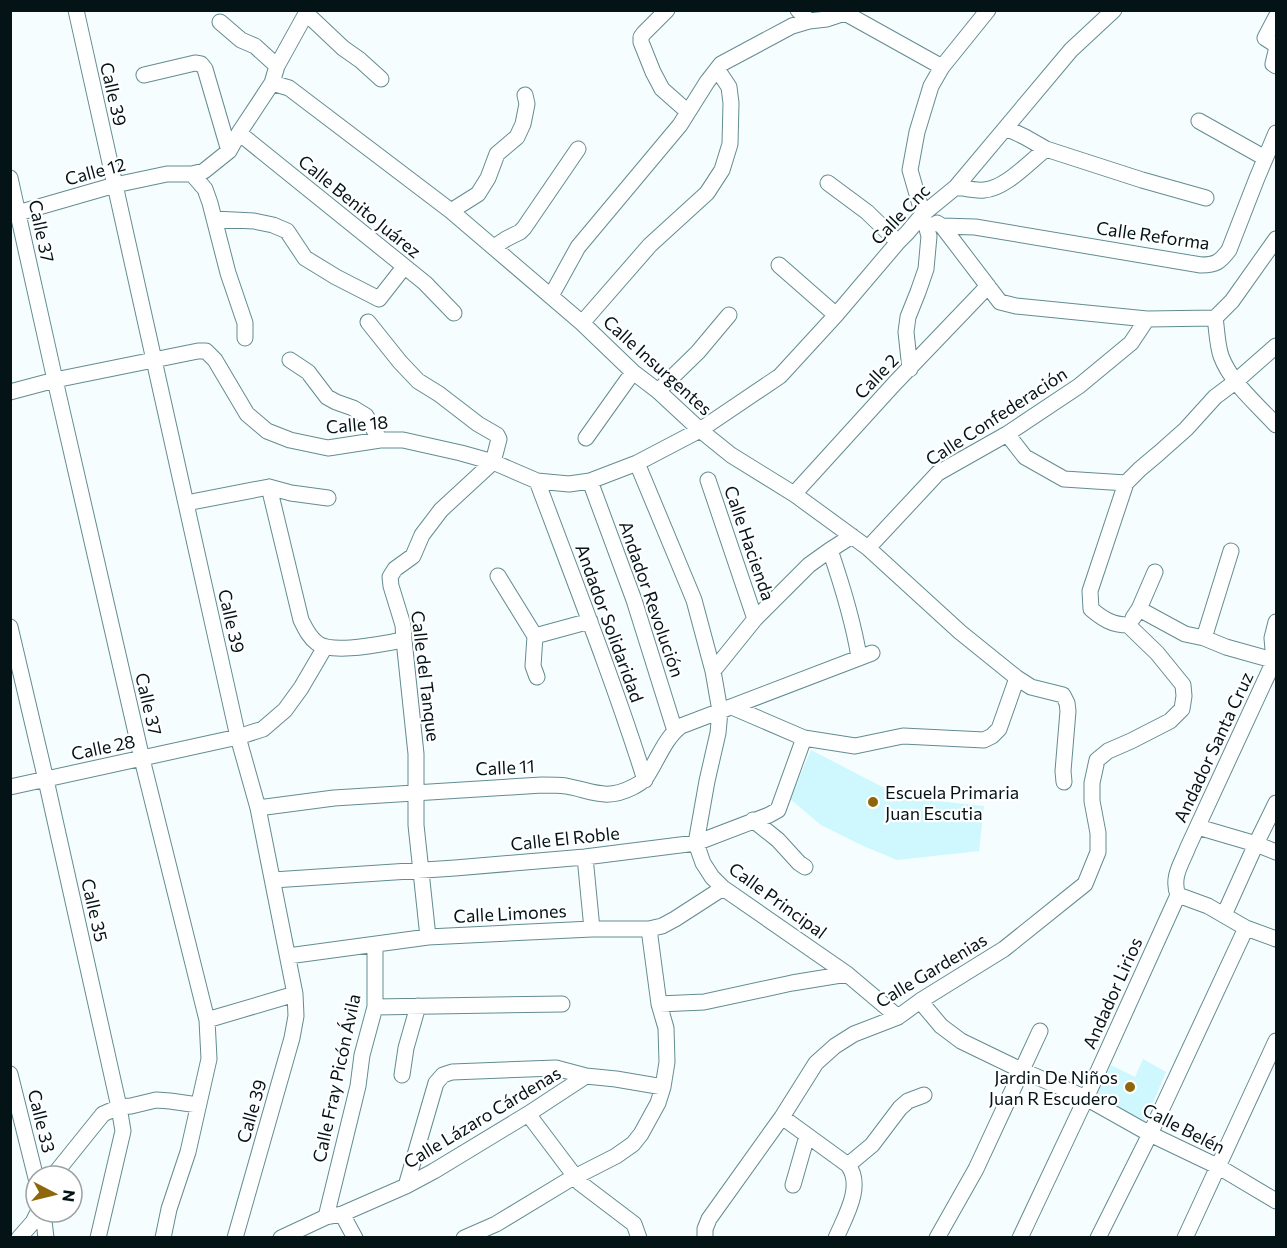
<svg xmlns="http://www.w3.org/2000/svg" width="1287" height="1248" viewBox="0 0 1287 1248" font-family="Commissioner,sans-serif">
<style>
.built{fill:#cef8fe}
.lines{fill:none;stroke-linecap:round;stroke-linejoin:round}
.minor-casing{stroke:#638c91;stroke-width:17}
.minor{stroke:#fff;stroke-width:15}
.poi-dot{fill:#8e670b;stroke:#fff;stroke-width:2}
.labels{text-anchor:middle;dominant-baseline:central;stroke-width:4.5;stroke-linejoin:round;paint-order:stroke}
.street-label{font-size:18px;fill:#041316;stroke:#fff}
.poi-label{font-size:18px;fill:#041316;stroke:#fff;text-anchor:start}
</style>
<rect width="100%" height="100%" fill="#f5fdfe"/>
<path class="built" d="M811,750l91,47 82,9 -5,45 -82,9 -36,-15 -40,-20 -31,-26z
M1143,1059l23,13 -21,49 -49,-25 15,-31 24,12z"/>
<g class="lines">
<g class="minor-casing">
<path id="minor" d="M76,10l162,727 20,71 37,186 1,22 -4,22 -57,200
M667,10l-23,23 -3,4v5l12,30 9,17 26,23
M798,10l11,11 18,-2 18,-6
M845,13l97,54
M307,14l36,34 17,12 21,19
M1276,17l-11,21 11,7
M220,22l21,18 14,6 22,20
M1276,51l-3,13 3,2
M144,75l51,-12 6,1 4,5 24,82
M272,83l17,5 162,123 131,112 51,49 25,19 42,39 31,25 63,39 74,54 92,84 57,46 14,9 32,8 4,8 1,8 -5,60 1,11
M1199,121l66,37
M1006,128l19,9 21,12 96,31 64,18
M239,133l186,150 29,30
M192,174l13,15 5,14 18,70 17,50v15
M10,178l45,202 87,379 65,261 2,39 -21,93 -19,57 -6,29
M828,183l39,29 31,30
M956,187c8,1 19,4 28,3 21,-1 45,-28 62,-41
M451,211l27,-17 10,-16 9,-24 20,-17 6,-13 4,-20 -2,-9
M11,215l104,-30 52,-11h25l12,-3 25,-20 10,-18 33,-50 5,-17 31,-56
M214,219l40,2 19,4 14,6 18,27 31,19 43,22 25,-32
M937,223l5,3 58,76 16,4 131,13 68,-1
M942,226l33,1 226,38c15,0 19,-3 28,-15l28,-72 19,-45
M494,247l12,-8 14,-7 4,-4 54,-79
M779,265l57,50
M551,296l27,-49 102,-122 27,-43 14,-18 71,-38 17,-5
M1215,318c2,12 2,26 6,38 10,27 36,48 55,69
M1215,318l17,-17 44,-62
M368,322l32,40 18,19 21,13 39,30 19,11 2,4 -6,23 -52,48 -19,25 -9,21 -18,13 -5,8 1,9 12,39 1,15 12,114v71l12,112
M582,323l68,-78 57,-52 15,-23 8,-26 1,-41 -2,-16 -12,-18
M290,360l18,12 19,25 9,5 17,6 13,8 14,24
M910,369l-4,-37 2,-15 10,-25 8,-23 3,-33 -19,-66 7,-38 14,-46 11,-19 46,-57
M658,391l40,-39 31,-37
M10,392l45,-12 143,-29h8l9,9 32,54 20,17 23,9 38,8 52,-8h23l58,13 32,9 44,19 32,3 21,-3 47,-18 63,-33 80,-54 56,-61 62,-73 9,-9 16,-19 33,-27 115,-137 43,-40
M1007,434l18,23 39,22 62,4
M586,438l47,-66
M637,463l57,137 19,71 7,40 -2,22 -11,48 -11,62 7,20 9,14 11,11 124,86 51,43
M708,480l47,139
M537,481c37,99 76,198 108,299
M590,481l44,119 41,131
M269,487l32,133c4,8 8,17 16,23 16,12 67,0 87,-3
M794,494l101,-111 93,-97
M186,503l83,-16 22,6 37,5
M868,548l70,-75 69,-39 72,-48 52,-43 16,-24
M830,550c12,35 23,70 29,107
M498,576l37,60 -2,30 4,11
M1139,609l46,25 19,4 22,9 50,14
M1133,618l6,-9 16,-37
M1276,622l-4,16 2,23 -86,186c-6,16 -17,30 -10,48l30,11 38,22 30,11
M10,627l36,153 73,327 4,24 -25,107
M535,636l55,-15
M1204,638l27,-87
M713,671l42,-52 54,-54 21,-15 22,-14
M732,707l72,31 51,8 48,-10 81,4 8,-4 7,-7 18,-51
M10,787l228,-50 25,-8 22,-19 16,-22 24,-41
M258,808l76,-10 208,-13c8,0 16,0 24,1 27,5 40,15 67,1 5,-3 11,-5 14,-11 11,-17 18,-38 34,-50l191,-73
M753,820l25,20 21,23 6,4
M1198,827l58,17 20,8
M585,857l7,72
M273,880l182,-12 130,-11 111,-14 73,-28 9,-5 26,-72
M1224,915l32,-71 20,-41
M288,956l140,-19 164,-8h57l13,-3 13,-7 48,-31
M920,1001l21,25 20,15 60,29 65,28 64,36 69,33 57,34
M659,1004l45,-2 88,-19 55,-9
M375,1007l187,-3
M207,1020l88,-26
M10,1074l26,104
M402,1075l4,-27 12,-42
M528,1114l52,69 54,41 5,14
M782,1117l66,48c16,21 -3,52 -12,73
M848,1165l24,-20 28,-37 8,-7 16,-6
M53,1176l50,-62 16,-7 12,-1 25,-6 14,1 28,4
M793,1185l14,-49
M406,1186l30,-103 7,-8 9,-3 104,-4 30,8
M43,1212l3,26
M342,1214l13,24
M326,1217l32,-131 4,-31 13,-48v-62
M19,1238l14,-16 5,-10
M281,1238l45,-21 16,-3 64,-28 28,-15 94,-57 58,-38 30,3 47,8
M464,1238l32,-14 71,-43 49,-25 17,-12 8,-10 17,-31 5,-16 4,-25 -1,-34 -7,-24 -10,-75
M705,1238v-9l4,-10 73,-102 34,-54 19,-17 19,-12 44,-17 22,-16 84,-52 81,-65 13,-32v-19l-6,-32v-18l5,-23 11,-9 23,-10 39,-20 12,-12 2,-13 -1,-11 -26,-32 -29,-28c-16,0 -25,-6 -37,-16l-1,-18 36,-108 14,-14 19,-16 27,-24 29,-32 20,-15 41,-36
M937,1238l39,-69 64,-138
M1020,1238l66,-140 92,-203
M1098,1238l52,-104 96,-206
M1185,1238l91,-197"/>
</g>
<use href="#minor" class="minor"/>
</g>
<g class="poi-dot">
<circle cx="873" cy="802" r="6"/>
<circle cx="1130" cy="1087" r="6"/>
</g>
<g class="labels">
<g class="street-label">
<text transform="translate(114 94) rotate(77)">Calle 39</text>
<text transform="translate(95 171) rotate(-15)">Calle 12</text>
<text transform="translate(360 206) rotate(39)">Calle Benito Juárez</text>
<text transform="translate(900 214) rotate(-46)">Calle Cnc</text>
<text transform="translate(42 231) rotate(78)">Calle 37</text>
<text transform="translate(1153 235) rotate(8)">Calle Reforma</text>
<text transform="translate(658 365) rotate(42)">Calle Insurgentes</text>
<text transform="translate(876 376) rotate(-46)">Calle 2</text>
<text transform="translate(996 416) rotate(-33)">Calle Confederación</text>
<text transform="translate(357 424) rotate(-5)">Calle 18</text>
<text transform="translate(750 543) rotate(71)">Calle Hacienda</text>
<text transform="translate(652 599) rotate(71)">Andador Revolución</text>
<text transform="translate(232 621) rotate(77)">Calle 39</text>
<text transform="translate(610 623) rotate(70)">Andador Solidaridad</text>
<text transform="translate(426 676) rotate(83)">Calle del Tanque</text>
<text transform="translate(149 704) rotate(77)">Calle 37</text>
<text transform="translate(103 747) rotate(-12)">Calle 28</text>
<text transform="translate(1213 747) rotate(-65)">Andador Santa Cruz</text>
<text transform="translate(505 767) rotate(-3)">Calle 11</text>
<text transform="translate(565 838) rotate(-6)">Calle El Roble</text>
<text transform="translate(778 900) rotate(36)">Calle Principal</text>
<text transform="translate(95 910) rotate(77)">Calle 35</text>
<text transform="translate(510 913) rotate(-3)">Calle Limones</text>
<text transform="translate(931 970) rotate(-31)">Calle Gardenias</text>
<text transform="translate(1112 993) rotate(-66)">Andador Lirios</text>
<text transform="translate(336 1078) rotate(-78)">Calle Fray Picón Ávila</text>
<text transform="translate(251 1111) rotate(-74)">Calle 39</text>
<text transform="translate(482 1117) rotate(-31)">Calle Lázaro Cárdenas</text>
<text transform="translate(42 1121) rotate(76)">Calle 33</text>
<text transform="translate(1184 1128) rotate(27)">Calle Belén</text>
</g>
<g class="poi-label">
<text x="885" y="792">Escuela Primaria<tspan x="885" dy="21">Juan Escutia</tspan></text>
<text x="1118" y="1077" text-anchor="end">Jardin De Niños<tspan x="1118" dy="21">Juan R Escudero</tspan></text>
</g>
</g>
<rect width="1287" height="1248" fill="none" stroke="#041316" stroke-width="24"/>
<g transform="translate(54 1194) rotate(97)"><circle r="28" fill="#ffffff" stroke="#9ba1a2" stroke-width="1.5"/>
<path d="M0-4.5L10 22L0 15L-10 22Z" fill="#8e670b"/>
<text y="-9" font-size="16" font-weight="bold" text-anchor="middle" fill="#041316">N</text>
</g>
</svg>
